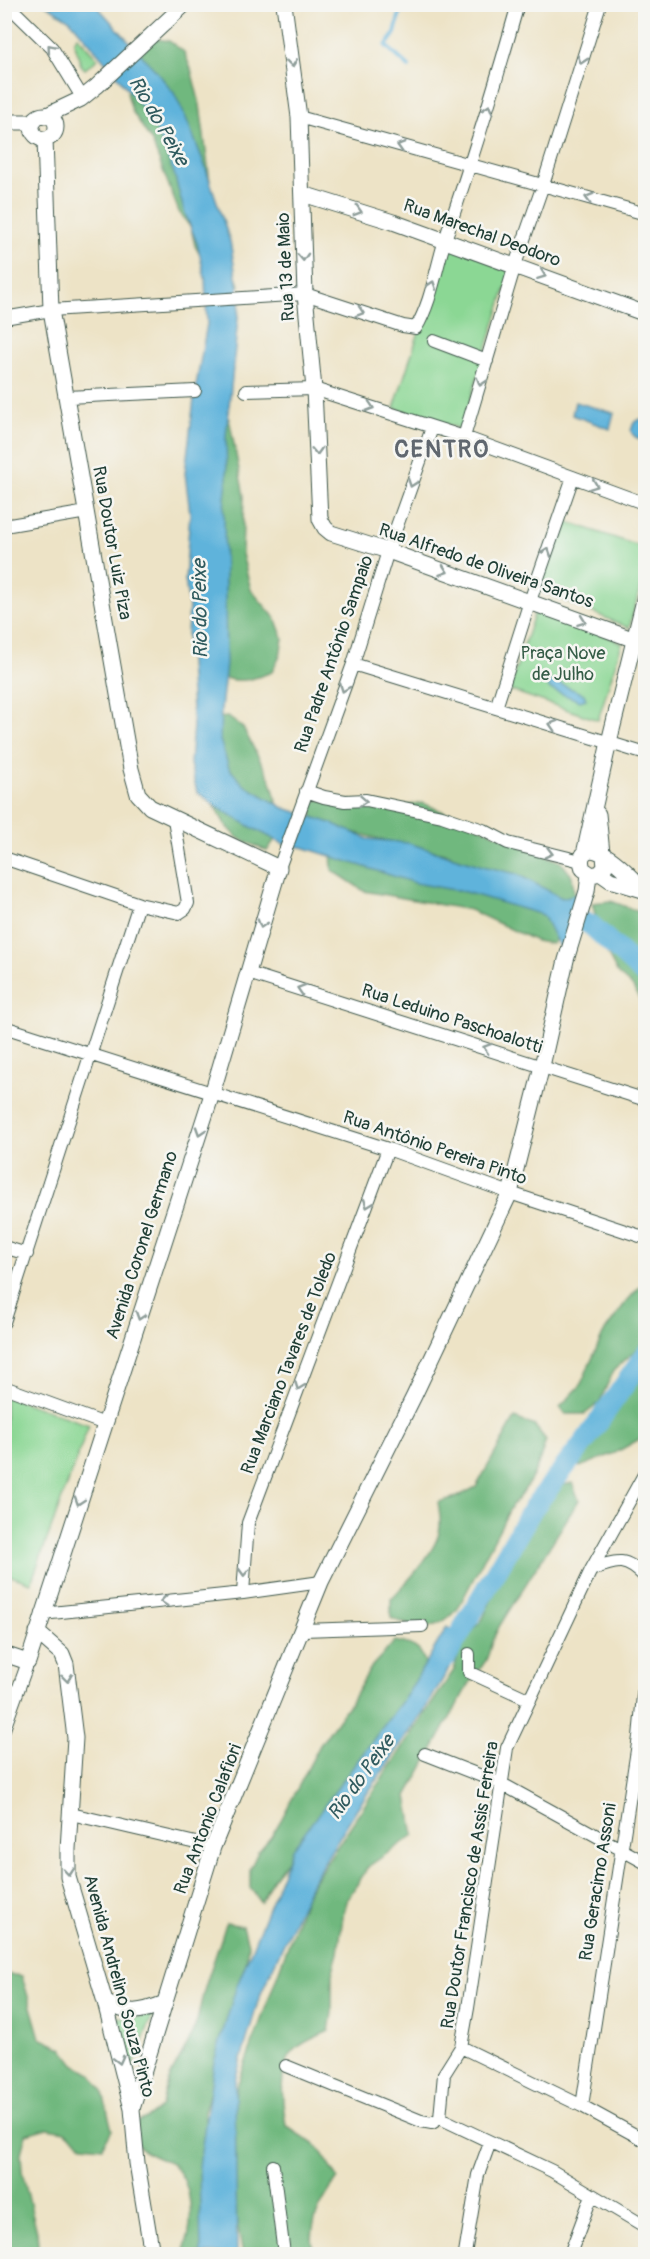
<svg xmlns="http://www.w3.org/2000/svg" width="650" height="2259" viewBox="0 0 650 2259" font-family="Pangolin,sans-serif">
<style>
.green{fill:#8bd794;stroke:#558a64;stroke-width:1.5}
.forest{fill:#70b87e;stroke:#487a59;stroke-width:1.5}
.water{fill:#5fb3db;stroke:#3f7888;stroke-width:1.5}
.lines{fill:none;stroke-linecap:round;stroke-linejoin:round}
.stream{stroke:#5fb3db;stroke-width:4}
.river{stroke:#5fb3db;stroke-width:21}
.minor-casing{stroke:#3e564a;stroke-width:14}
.tertiary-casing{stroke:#3e564a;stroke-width:17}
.minor{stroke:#fff;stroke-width:12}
.tertiary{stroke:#fff;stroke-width:15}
.oneway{stroke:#8f9e9a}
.labels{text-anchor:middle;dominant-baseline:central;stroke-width:5;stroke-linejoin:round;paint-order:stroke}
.street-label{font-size:18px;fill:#1f3d34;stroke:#f6f6f2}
.park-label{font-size:18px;fill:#355c47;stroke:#f6f6f2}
.water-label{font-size:20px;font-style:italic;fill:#2f5a5e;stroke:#f6f6f2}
.district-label{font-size:24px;font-weight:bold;letter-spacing:1.5px;fill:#60676f;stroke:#f6f6f2}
</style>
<rect width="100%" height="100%" fill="#f6f6f2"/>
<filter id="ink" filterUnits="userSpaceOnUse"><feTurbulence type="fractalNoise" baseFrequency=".0167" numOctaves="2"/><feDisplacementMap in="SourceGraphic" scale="12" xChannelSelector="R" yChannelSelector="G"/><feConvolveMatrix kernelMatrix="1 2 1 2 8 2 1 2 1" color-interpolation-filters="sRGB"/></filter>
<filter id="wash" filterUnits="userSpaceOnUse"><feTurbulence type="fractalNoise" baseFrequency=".008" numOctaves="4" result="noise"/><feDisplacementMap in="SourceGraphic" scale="24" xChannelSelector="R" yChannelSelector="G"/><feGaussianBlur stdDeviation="1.35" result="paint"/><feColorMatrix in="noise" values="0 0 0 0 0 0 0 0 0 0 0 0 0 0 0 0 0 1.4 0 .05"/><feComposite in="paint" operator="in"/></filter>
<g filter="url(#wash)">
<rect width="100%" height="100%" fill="#ede3c6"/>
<path class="green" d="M77,36l21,23 -13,10 -4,-4 -7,-23z
M448,243l64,25 -51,161 -67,-21z
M559,519l86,29v23l-16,57 -89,-38z
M537,605l85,38 -24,77 -89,-30z
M5,1396l84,29 -58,158 -26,-9z
M153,2014l-24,62 -16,-59 20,1z"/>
<path class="forest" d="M152,38l17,3 15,11 7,17 9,36 15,115 5,18 19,47 -10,6 -15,-11 -19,-34 -4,-18 -12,-16 -27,-70 -20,-31 -5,-18 14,-40z
M219,399l10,19 15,78 -2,58 9,36 24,28 8,20 -3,18 -8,16c-21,8 -32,12 -54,4z
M228,717l15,11 28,53 10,36 -3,18 -11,16 -29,-13 -13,-14 -10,-17 -14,-54 9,-34z
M328,799l74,7 21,-3 138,59 11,14 2,17 -6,9 -117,-46 -1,-2c-34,-7 -67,-13 -101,-23 -14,-5 -21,-5 -35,-12l-5,-18z
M331,851l227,65 3,11 -8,17 -17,-3 -66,-31 -106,-19 -32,-21z
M611,901l34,13v102l-3,-12 -9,-17 -15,-13 -9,-17 -7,-17 -10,-37z
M645,1281v61l-31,28 -15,33 -14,11h-20l-5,-7 20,-21 23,-52 23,-32z
M645,1362v74l-30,17 -35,14 -4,-19 21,-29z
M515,1418l20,8 11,14c-7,25 -16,47 -34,65l-55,105c-24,23 -38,21 -66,8v-19c15,-16 38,-40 46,-60 5,-12 3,-25 1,-37l19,-5 19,-10z
M572,1483l7,17 -79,125 -8,16 -5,18 -21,30 -59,107 7,39 -45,31 -21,32 -5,18 -5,37 -6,21v39l-3,18c-10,5 -25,10 -33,18 -20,18 -13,54 -10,77l32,21 20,31c-17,24 -31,47 -24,76h-71l-10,-52v-96l4,-20 68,-187 8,-16 141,-213 5,-18 10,-17 13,-15 39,-85 2,-1c4,-16 14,-39 31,-46 5,-3 13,-3 18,-5z
M395,1641c25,4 29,11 33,35l-156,204 -11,22 -11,-14v-19l8,-17 13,-15 10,-17 39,-75 32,-45 20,-34z
M226,1923l17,3 5,18 -2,20 -42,148 6,40 -2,102h-26c12,-25 13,-69 -9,-89 -4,-3 -9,-4 -13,-6 -20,-8 -24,-13 -32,-32l20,-10 14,-11c5,-32 18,-44 30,-72 6,-12 7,-23 10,-35 6,-26 17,-50 24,-76z
M5,1974l17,2 18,62 22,10 12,16 17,10 11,15 10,41 -10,17 -19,-2 -18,-14 -18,-3 -21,6 -5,19 1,18 15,61 2,22h-34z"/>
<path class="water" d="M46,5h50l61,67 17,21 12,25 18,45 26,78 10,58 -14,137 1,43 -3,29 2,156 -5,45 -1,31 9,28 15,17 40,23 47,15 37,16 40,4 75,23 34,8 45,24 25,-7 -21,69 -23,-45 -78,-23 -50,-9 -113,-36 -15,-1 -36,-19 -34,-20 -20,-15 -7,-28 3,-39 -6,-92 2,-26 -4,-27 5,-67 -5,-40 10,-82 12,-67 -2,-46 -8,-35 -13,-32 -10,-38 -22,-53 -38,-48 -44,-52z
M575,402l39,11 -4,16 -38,-14z
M640,419l5,1v18c-6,2 -11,0 -14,-7l3,-9z
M547,681l8,1 29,12 2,5 -6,2 -31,-12z
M447,1627l19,13 -42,71 -68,99 -44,72 -53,116 -24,82 2,174h-36l-2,-88 15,-104 22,-74 56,-139 116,-156z"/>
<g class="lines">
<path class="stream" d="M402,4l-7,29 -9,13 23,21"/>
<path class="river" d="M561,911l30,14 55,51
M445,1659l88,-151 52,-67 61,-87"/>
</g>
</g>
<g filter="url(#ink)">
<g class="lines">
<g class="minor-casing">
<path id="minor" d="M7,4l45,44 30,49
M299,117l347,97
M4,318l47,-8 254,-16 98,32 13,2c16,-27 20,-61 30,-91 26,-77 50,-154 72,-233
M434,341l53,20
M246,391l68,-2 150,48 182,67
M67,397l128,-6
M464,437l51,-172 28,-80 57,-181
M4,526l83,-14
M353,664l293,90
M496,708l34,-107 43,-124
M306,791l18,6 21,4 21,-1 76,16 41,14 25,13 73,18
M4,858l135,46 40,9 6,-4 3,-6 -14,-84
M279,868l74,-204 35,-113 44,-123
M248,973l398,127
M4,1027l384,122 122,44 136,45
M4,1247l23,7
M4,1322l135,-418
M4,1387l101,37
M646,1498v23
M591,1570c26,-10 34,-14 55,8
M243,1593l5,-70 140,-374
M42,1614l201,-21 78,-11
M303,1630l119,-4
M469,1654v18l61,28
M4,1729l24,-67
M425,1754l77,30 144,79
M71,1814l142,33
M461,2047l121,59 64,35
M286,2066l135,55 11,2 8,-5 112,53 94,56
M582,2106l57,-369 7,-73
M440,2118l4,-44 17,-27 7,-39 39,-260 84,-178 55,-99
M273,2166l11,88
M465,2254l13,-79 12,-33
M570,2254l22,-59"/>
</g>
<g class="tertiary-casing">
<path id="tertiary" d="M284,4l15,113 6,177 9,95 6,130 5,9 6,5 57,18 247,89
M32 127a12 12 0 1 1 24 0a12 12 0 1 1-24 0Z
M45,116l36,-17 16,-13 88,-82
M4,122h30
M303,194l90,28 253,92
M598,814l4,39
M584,854l25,-112 37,-150
M604,856l1,11 -5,6 -8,2 -9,-6c-2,-6 -3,-13 3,-17 15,-10 51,30 60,41
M600,873l10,7 33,10
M37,1632l25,22 4,10 9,74 -7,111v28l37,125 27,107 5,54 15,91
M4,1654l24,8 184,-568 67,-226 -129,-61 -12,-13 -7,-25 -80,-459 -6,-171
M105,2002c23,13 35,11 60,1
M132,2109l81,-262 108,-265 93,-186 96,-203 32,-127 24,-106 21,-69 2,-17"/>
</g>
<use href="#minor" class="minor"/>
<use href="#tertiary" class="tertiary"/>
</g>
<defs><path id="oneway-chevron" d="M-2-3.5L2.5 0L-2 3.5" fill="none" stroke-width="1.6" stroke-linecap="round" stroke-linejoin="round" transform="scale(1.5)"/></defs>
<g class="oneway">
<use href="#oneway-chevron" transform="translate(51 48) rotate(-130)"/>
<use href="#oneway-chevron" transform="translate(582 60) rotate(107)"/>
<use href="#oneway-chevron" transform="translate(292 63) rotate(83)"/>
<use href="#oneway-chevron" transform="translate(488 109) rotate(-73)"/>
<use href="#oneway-chevron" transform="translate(401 146) rotate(-164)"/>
<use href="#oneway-chevron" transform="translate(589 198) rotate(-164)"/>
<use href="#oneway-chevron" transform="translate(358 211) rotate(17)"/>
<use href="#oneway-chevron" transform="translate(303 257) rotate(87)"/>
<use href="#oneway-chevron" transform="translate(542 275) rotate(21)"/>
<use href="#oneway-chevron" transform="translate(432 285) rotate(-71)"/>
<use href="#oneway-chevron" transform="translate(360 312) rotate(18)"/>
<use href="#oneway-chevron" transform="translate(481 382) rotate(107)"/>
<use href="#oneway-chevron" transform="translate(370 407) rotate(18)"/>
<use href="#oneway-chevron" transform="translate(317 451) rotate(88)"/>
<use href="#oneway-chevron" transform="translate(412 483) rotate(109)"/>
<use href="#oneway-chevron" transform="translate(594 485) rotate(21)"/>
<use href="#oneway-chevron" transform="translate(547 552) rotate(-71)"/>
<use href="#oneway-chevron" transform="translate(444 571) rotate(19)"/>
<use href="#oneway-chevron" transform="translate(582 621) rotate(20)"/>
<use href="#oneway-chevron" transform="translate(344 688) rotate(110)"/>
<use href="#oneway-chevron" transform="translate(553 725) rotate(-163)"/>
<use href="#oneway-chevron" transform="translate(363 801) rotate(3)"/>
<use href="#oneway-chevron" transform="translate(549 853) rotate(14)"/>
<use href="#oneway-chevron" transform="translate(262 924) rotate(107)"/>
<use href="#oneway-chevron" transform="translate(301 989) rotate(-162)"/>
<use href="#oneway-chevron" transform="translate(487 1048) rotate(-162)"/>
<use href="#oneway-chevron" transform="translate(200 1131) rotate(108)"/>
<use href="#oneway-chevron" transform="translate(368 1204) rotate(111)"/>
<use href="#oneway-chevron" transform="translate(140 1316) rotate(108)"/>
<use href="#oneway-chevron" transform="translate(299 1386) rotate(111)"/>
<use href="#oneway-chevron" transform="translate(79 1501) rotate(108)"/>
<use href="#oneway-chevron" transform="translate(244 1572) rotate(92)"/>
<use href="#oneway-chevron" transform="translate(164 1601) rotate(174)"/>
<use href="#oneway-chevron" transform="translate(67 1678) rotate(83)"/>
<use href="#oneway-chevron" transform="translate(69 1872) rotate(85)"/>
<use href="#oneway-chevron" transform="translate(119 2060) rotate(76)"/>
</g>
</g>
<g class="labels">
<g class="street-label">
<text transform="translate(482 233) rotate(20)">Rua Marechal Deodoro</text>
<text transform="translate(286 267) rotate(-93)">Rua 13 de Maio</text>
<text transform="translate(112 543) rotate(80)">Rua Doutor Luiz Piza</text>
<text transform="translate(486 566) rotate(19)">Rua Alfredo de Oliveira Santos</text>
<text transform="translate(334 654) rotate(-71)">Rua Padre Antônio Sampaio</text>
<text transform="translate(452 1019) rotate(18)">Rua Leduino Paschoalotti</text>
<text transform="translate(435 1148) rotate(19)">Rua Antônio Pereira Pinto</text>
<text transform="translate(142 1245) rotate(-72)">Avenida Coronel Germano</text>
<text transform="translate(289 1363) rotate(-69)">Rua Marciano Tavares de Toledo</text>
<text transform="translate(208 1819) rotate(-69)">Rua Antonio Calafiori</text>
<text transform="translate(598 1882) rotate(-81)">Rua Geracimo Assoni</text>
<text transform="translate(470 1885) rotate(-81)">Rua Doutor Francisco de Assis Ferreira</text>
<text transform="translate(119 1986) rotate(75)">Avenida Andrelino Souza Pinto</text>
</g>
<g class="park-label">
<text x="563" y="653">Praça Nove<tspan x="563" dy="21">de Julho</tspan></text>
</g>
<g class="water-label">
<text transform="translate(159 121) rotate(60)">Rio do Peixe</text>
<text transform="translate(200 609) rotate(-91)">Rio do Peixe</text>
<text transform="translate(361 1777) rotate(-54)">Rio do Peixe</text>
</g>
<g class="district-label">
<text x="442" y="449">CENTRO</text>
</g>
</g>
<rect width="650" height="2259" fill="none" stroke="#f6f6f2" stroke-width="24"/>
</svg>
